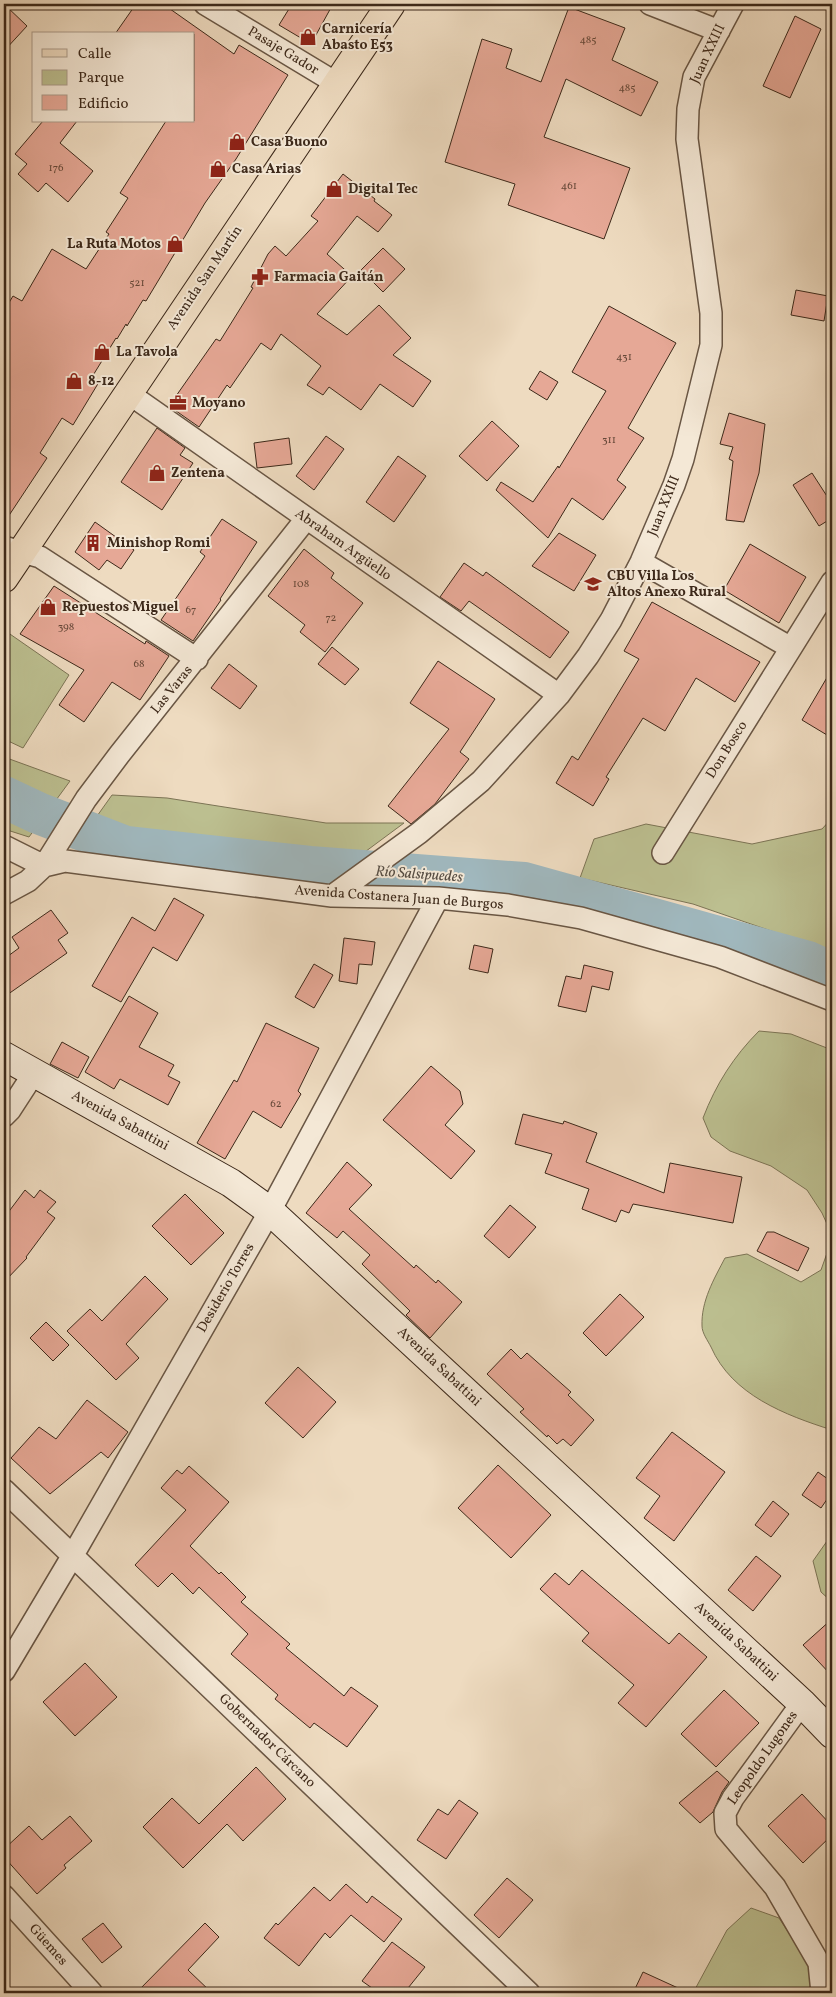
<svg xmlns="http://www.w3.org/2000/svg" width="836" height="1997" viewBox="0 0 836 1997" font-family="Vollkorn,serif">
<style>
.green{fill:#bcbf90;stroke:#7c7455}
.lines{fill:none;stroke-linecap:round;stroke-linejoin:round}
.river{stroke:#a0b8be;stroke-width:42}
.building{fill:#e6a896;stroke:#3d291a}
.street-casing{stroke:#695644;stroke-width:24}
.secondary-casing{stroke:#3d291a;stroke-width:30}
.primary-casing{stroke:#3d291a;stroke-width:30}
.street{stroke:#f4e8d6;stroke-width:21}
.secondary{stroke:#f4e8d6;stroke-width:28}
.primary{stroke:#eedbc0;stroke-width:28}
.labels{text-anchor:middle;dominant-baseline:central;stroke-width:4;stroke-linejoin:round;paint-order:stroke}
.number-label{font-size:11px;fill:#674939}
.poi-label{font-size:14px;font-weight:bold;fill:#3d291a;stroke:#f4e8d6;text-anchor:start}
.street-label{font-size:14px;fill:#3d291a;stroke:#f4e8d6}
.water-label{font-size:15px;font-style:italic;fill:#564d43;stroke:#f4e8d6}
</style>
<rect width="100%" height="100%" fill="#eedbc0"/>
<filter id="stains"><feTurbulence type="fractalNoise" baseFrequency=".004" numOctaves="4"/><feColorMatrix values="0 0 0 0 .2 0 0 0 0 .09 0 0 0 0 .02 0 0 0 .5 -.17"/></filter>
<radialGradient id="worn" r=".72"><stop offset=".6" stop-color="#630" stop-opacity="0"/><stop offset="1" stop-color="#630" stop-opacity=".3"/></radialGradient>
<path class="green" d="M7,632l62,43 -46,73 -19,-9v-102z
M4,757l66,24 -41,56 -25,-8z
M112,795l55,3 159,25h78l-77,57 -247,-32v-8z
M832,818v134l-139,-48 -113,-26 14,-39 52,-15 106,20 70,-15z
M759,1031l32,3 41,16v185l-10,-22 -15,-23 -36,-24 -41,-15 -19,-14 -8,-19c13,-34 31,-62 56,-87z
M832,1239v191c-47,-15 -100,-35 -121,-83 -3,-6 -9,-14 -9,-21 -1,-25 12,-47 23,-68l22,-4 54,28 20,-12z
M832,1534v68l-11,-10 -8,-31z
M751,1908l28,10 29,44 24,19v12h-139l34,-63z"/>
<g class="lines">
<path class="river" d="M4,797l34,16 88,34 184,20 214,16 284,79 24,11"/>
</g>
<path class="building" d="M4,4l23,22 -23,25z
M136,4h27l71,50 5,-9 49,30 -52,84 -31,44 -59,98 -3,-1 -16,26 -1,-2 -9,15 -1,-1 -24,39 7,5 -26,43 -11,-7 -22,35 7,5 -43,65v-212l9,-15 9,5 30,-52 34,20 23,-35 -3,-2 22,-34 -8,-5 46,-72h28v-87h-79z
M292,4h41l-22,40 -32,-19z
M569,7l56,21 -13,32 46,22 -17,34 -75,-37 -22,58 86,31 -26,71 -96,-34 7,-21 -70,-22 37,-123 30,10 -6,19 35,14z
M795,16l26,13 -31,69 -27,-12z
M43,121h34l-17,22 33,28 -25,31 -22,-19 -8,9 -20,-18 9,-10 -12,-10z
M343,174l32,25 -1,2 18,14 -14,17 -21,-16 -30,38 25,22 -35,38 30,21 32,-30 32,33 -18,17 38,26 -18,26 -33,-23 -19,26 -32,-23 -6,8 -16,-10 14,-19 -40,-32 -10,16 -10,-7 -31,45 -3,-3 -28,42 -30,-21 47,-67 4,2 33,-53 -2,-1 17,-33 7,-8 11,10 32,-35 -7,-5z
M383,248l22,21 -22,23 -22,-22z
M796,290l32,6 -4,25 -33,-6z
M609,306l67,37 -48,85 16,10 -27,42 9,7 -23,33 -31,-22 -24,40 -52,-48 5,-8 32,20 25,-36 1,2 47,-77 -34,-19z
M540,371l18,11 -11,18 -18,-11z
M729,413l36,11 -6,49 -15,49 -18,-2 7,-59 -4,-2 4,-12 -13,-3z
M492,421l27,25 -32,35 -28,-25z
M157,428l28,20 -5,7 13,8 -31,47 -41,-28z
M326,436l18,13 -30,41 -18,-14z
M289,438l3,26 -35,4 -3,-25z
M398,456l28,20 -32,46 -28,-20z
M812,473l20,31v14l-13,8 -26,-41z
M222,519l35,23 -37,57 1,1 -28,41 -32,-21 44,-64 -5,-4z
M95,522l39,28 -13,19 -14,-9 -8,10 -24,-18z
M559,533l37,22 -22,36 -42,-25z
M750,544l56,33 -27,46 -55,-33z
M304,549l30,24 -3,5 32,25 -38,49 -25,-20 5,-7 -37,-29z
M464,563l19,13 3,-4 83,60 -19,26 -81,-57 -8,10 -21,-14z
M54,586l91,58 1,-3 23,15 -29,44 -28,-18 -28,40 -25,-17 25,-35 -64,-36z
M652,602l108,60 -25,40 -39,-24 -31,53 -22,-13 -37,59 3,2 -16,27 -37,-23 16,-27 6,4 61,-101 -15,-8z
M332,647l27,22 -14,16 -27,-21z
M438,661l57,38 -35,53 9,7 -34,45 -24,20 -23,-18 61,-77 -39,-26z
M229,664l28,22 -17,23 -29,-21z
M832,669v69l-30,-18z
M174,898l30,17 -27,46 -24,-14 -32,55 -29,-16 40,-69 23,14z
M51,910l17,23 -10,7 9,13 -63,44v-38l15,-11 -7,-11z
M344,938l31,4 -3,23 -13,-1 -2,20 -18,-3z
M474,945l19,4 -5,24 -19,-4z
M314,964l19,11 -19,33 -19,-11z
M584,965l29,7 -4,18 -17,-4 -6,26 -28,-6 8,-30 15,3z
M129,996l29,17 -19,34 35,18 -6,11 12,6 -12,23 -48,-26 -6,10 -29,-17z
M266,1023l53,25 -21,43 3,3 -20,34 -28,-17 -28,48 -28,-16 37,-63 3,2z
M62,1042l27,15 -11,21 -28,-14z
M431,1066l29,25 3,13 -18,21 30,26 -24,28 -68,-59z
M523,1114l40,10 1,-3 33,12 -11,29 78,31 6,-30 72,14 -9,46 -100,-19 -4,9 -8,-3 -5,12 -34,-13 7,-20 -44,-16 7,-19 -37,-10z
M347,1162l25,23 -23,24 65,59 2,-3 20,18 2,-3 24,22 -32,36 -24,-23 4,-4 -48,-47 8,-9 -27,-24 -6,7 -31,-25z
M25,1190l9,8 6,-8 16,12 -9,10 8,6 -29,39 1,1 -23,24v-64z
M185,1194l39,39 -33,32 -39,-39z
M510,1205l26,22 -27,31 -25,-22z
M767,1232h7l35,16 -11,23 -41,-20z
M145,1276l23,23 -42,45 13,14 -23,22 -49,-49 23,-22 12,12z
M620,1294l24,23 -38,39 -23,-23z
M46,1322l23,23 -16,16 -23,-23z
M511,1349l10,10 6,-6 44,39 -3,3 26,25 -23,26 -8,-7 -6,5 -9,-9 -1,2 -27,-25 4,-3 -37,-35z
M298,1367l38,35 -33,36 -38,-35z
M87,1400l41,32 -20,26 -7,-6 -51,42 -39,-36 28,-31 17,12z
M672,1432l53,40 -51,69 -30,-23 16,-22 -24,-18z
M498,1465l53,50 -40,43 -53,-50z
M189,1466l40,36 -39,44 29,28 2,-2 25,25 -5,5 49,42 -4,4 58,48 7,-9 27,19 -31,41 -33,-24 -4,5 -35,-29 3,-4 -47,-41 17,-20 -49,-47 -6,7 -21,-21 -14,14 -23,-22 51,-55 -25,-22 16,-18 5,4z
M818,1472l14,10v10l-11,16 -19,-13z
M773,1501l16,13 -18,23 -16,-12z
M756,1556l25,20 -28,35 -25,-21z
M582,1570l87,74 10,-11 28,24 -61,70 -28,-24 16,-18 -52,-44 7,-8 -49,-44 15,-16 14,12z
M832,1619v57l-29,-31z
M85,1663l32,34 -42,39 -32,-34z
M724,1690l35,33 -43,44 -35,-33z
M256,1767l30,32 -43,42 -16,-17 -44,44 -40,-41 29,-29 27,26z
M717,1771l12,11 -7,10 -9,20 -13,11 -21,-20z
M802,1794l30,32v9l-29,28 -35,-37z
M459,1800l19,13 -32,46 -29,-19 21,-31 10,6z
M70,1816l22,25 -28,24 2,3 -29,26 -33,-37v-8l25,-23 13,14z
M507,1878l26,22 -34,38 -25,-23z
M346,1884l21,19 5,-7 30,23 -18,23 -33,-27 -21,23 -5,-5 -26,33 -35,-28 12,-15 2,2 36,-38 16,14z
M103,1923l19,24 -20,16 -20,-24z
M205,1923l14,14 -31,33 24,23h-76z
M392,1942l33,25 -21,26h-25l-17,-12z
M643,1972l46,21h-56z"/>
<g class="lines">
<g class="street-casing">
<path id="street" d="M205,4l131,79
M650,4l69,27
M128,393l431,302
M4,547l36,10 157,102
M641,562l150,86 41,-66
M4,846l40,20
M663,853l128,-205
M44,866l42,-67 33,-44 187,-236
M4,894l24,-13 16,-15 21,-5 267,35 106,2 70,7 73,13 139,39 112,43
M332,896l87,-63 62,-52 78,-86 29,-39 23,-36 30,-58 33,-77 9,-26 28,-114v-32l-24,-174 1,-30 6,-32 39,-73
M4,1116l6,-6 24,-37
M4,1490l525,503
M4,1671l69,-116 197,-344 168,-313
M802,1703l-69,95 -8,15 1,16 49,58 44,76 3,30
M4,1896l88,97"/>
</g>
<g class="secondary-casing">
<path id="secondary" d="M4,1056l227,127 39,28 532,492 30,31"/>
</g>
<g class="primary-casing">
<path id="primary" d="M4,578l387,-574"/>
</g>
<use href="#street" class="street"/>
<use href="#secondary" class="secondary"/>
<use href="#primary" class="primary"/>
</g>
<defs>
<g id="shop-bare" transform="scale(1.35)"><path d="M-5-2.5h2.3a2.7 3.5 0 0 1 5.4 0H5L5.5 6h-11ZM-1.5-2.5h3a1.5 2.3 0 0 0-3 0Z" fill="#8f2418" stroke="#f4e8d6" stroke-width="2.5" paint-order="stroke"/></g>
<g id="pharmacy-bare" transform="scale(1.35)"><path d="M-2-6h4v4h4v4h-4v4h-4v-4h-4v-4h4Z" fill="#8f2418" stroke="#f4e8d6" stroke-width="2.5" paint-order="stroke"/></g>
<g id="office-bare" transform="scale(1.35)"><path d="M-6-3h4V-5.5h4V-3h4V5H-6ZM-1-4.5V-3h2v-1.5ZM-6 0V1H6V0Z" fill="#8f2418" stroke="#f4e8d6" stroke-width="2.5" paint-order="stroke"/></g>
<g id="building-bare" transform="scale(1.35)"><path d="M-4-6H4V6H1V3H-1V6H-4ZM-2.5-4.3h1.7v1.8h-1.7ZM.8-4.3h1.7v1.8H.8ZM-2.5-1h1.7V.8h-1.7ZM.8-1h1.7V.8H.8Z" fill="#8f2418" stroke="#f4e8d6" stroke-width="2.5" paint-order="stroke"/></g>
<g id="school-bare" transform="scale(1.35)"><path d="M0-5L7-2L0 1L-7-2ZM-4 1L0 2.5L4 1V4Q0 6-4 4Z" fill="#8f2418" stroke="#f4e8d6" stroke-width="2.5" paint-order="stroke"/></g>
</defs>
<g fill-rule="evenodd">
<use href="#shop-bare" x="308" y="37"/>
<use href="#shop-bare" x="237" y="142"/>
<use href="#shop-bare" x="218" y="169"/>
<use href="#shop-bare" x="334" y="189"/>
<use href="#shop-bare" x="175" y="244"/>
<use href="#pharmacy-bare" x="260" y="277"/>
<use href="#shop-bare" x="102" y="352"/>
<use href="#shop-bare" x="74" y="381"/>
<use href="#office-bare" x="178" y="403"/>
<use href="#shop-bare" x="157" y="473"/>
<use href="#building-bare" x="93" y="543"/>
<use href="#school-bare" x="593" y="584"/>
<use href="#shop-bare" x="48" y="607"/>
</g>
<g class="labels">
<g class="number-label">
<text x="588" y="40">485</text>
<text x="627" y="88">485</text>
<text x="56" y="168">176</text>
<text x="569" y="186">461</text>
<text x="137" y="283">521</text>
<text x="624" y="357">431</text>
<text x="609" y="440">311</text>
<text x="301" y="584">108</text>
<text x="191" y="610">67</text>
<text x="331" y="618">72</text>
<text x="66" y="627">398</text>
<text x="139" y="664">68</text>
<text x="276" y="1104">62</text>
</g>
<g class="poi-label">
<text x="322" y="29">Carnicería<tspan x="322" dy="16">Abasto E53</tspan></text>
<text x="251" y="142">Casa Buono</text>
<text x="232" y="169">Casa Arias</text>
<text x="348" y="189">Digital Tec</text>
<text x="161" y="244" text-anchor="end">La Ruta Motos</text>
<text x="274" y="277">Farmacia Gaitán</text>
<text x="116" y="352">La Tavola</text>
<text x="88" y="381">8-12</text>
<text x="192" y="403">Moyano</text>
<text x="171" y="473">Zentena</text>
<text x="107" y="543">Minishop Romi</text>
<text x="607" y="576">CBU Villa Los<tspan x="607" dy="16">Altos Anexo Rural</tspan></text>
<text x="62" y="607">Repuestos Miguel</text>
</g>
<g class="street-label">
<text transform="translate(283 51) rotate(31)">Pasaje Gador</text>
<text transform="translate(708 54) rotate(-65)">Juan XXIII</text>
<text transform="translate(205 278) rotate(-56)">Avenida San Martín</text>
<text transform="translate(664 506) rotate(-68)">Juan XXIII</text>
<text transform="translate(343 545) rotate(35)">Abraham Argüello</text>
<text transform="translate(172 690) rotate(-51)">Las Varas</text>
<text transform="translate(727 750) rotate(-58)">Don Bosco</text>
<text transform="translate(399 898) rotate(4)">Avenida Costanera Juan de Burgos</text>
<text transform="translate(120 1121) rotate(29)">Avenida Sabattini</text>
<text transform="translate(226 1288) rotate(-60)">Desiderio Torres</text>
<text transform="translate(439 1367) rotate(43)">Avenida Sabattini</text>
<text transform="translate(736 1642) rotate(43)">Avenida Sabattini</text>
<text transform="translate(267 1741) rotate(44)">Gobernador Cárcano</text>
<text transform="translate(763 1758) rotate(-55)">Leopoldo Lugones</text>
<text transform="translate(48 1945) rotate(48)">Güemes</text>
</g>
<g class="water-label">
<text transform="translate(419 875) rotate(4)">Río Salsipuedes</text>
</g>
</g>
<rect width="836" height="1997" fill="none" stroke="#eedbc0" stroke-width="20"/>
<rect x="5" y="5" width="826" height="1987" fill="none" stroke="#3d291a" stroke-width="2.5"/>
<rect x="10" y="10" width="816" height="1977" fill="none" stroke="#3d291a"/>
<rect x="32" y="32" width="162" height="90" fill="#f4e8d6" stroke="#ab9c8b"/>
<rect x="42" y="49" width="25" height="8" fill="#eedbc0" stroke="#ab9c8b"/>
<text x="78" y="58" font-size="15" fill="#3d291a">Calle</text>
<rect x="42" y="70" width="25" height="15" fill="#bcbf90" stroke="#ab9c8b"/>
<text x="78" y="82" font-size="15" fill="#3d291a">Parque</text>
<rect x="42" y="95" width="25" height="15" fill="#e6a896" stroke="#ab9c8b"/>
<text x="78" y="108" font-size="15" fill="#3d291a">Edificio</text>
<rect width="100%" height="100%" filter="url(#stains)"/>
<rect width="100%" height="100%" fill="url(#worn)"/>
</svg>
